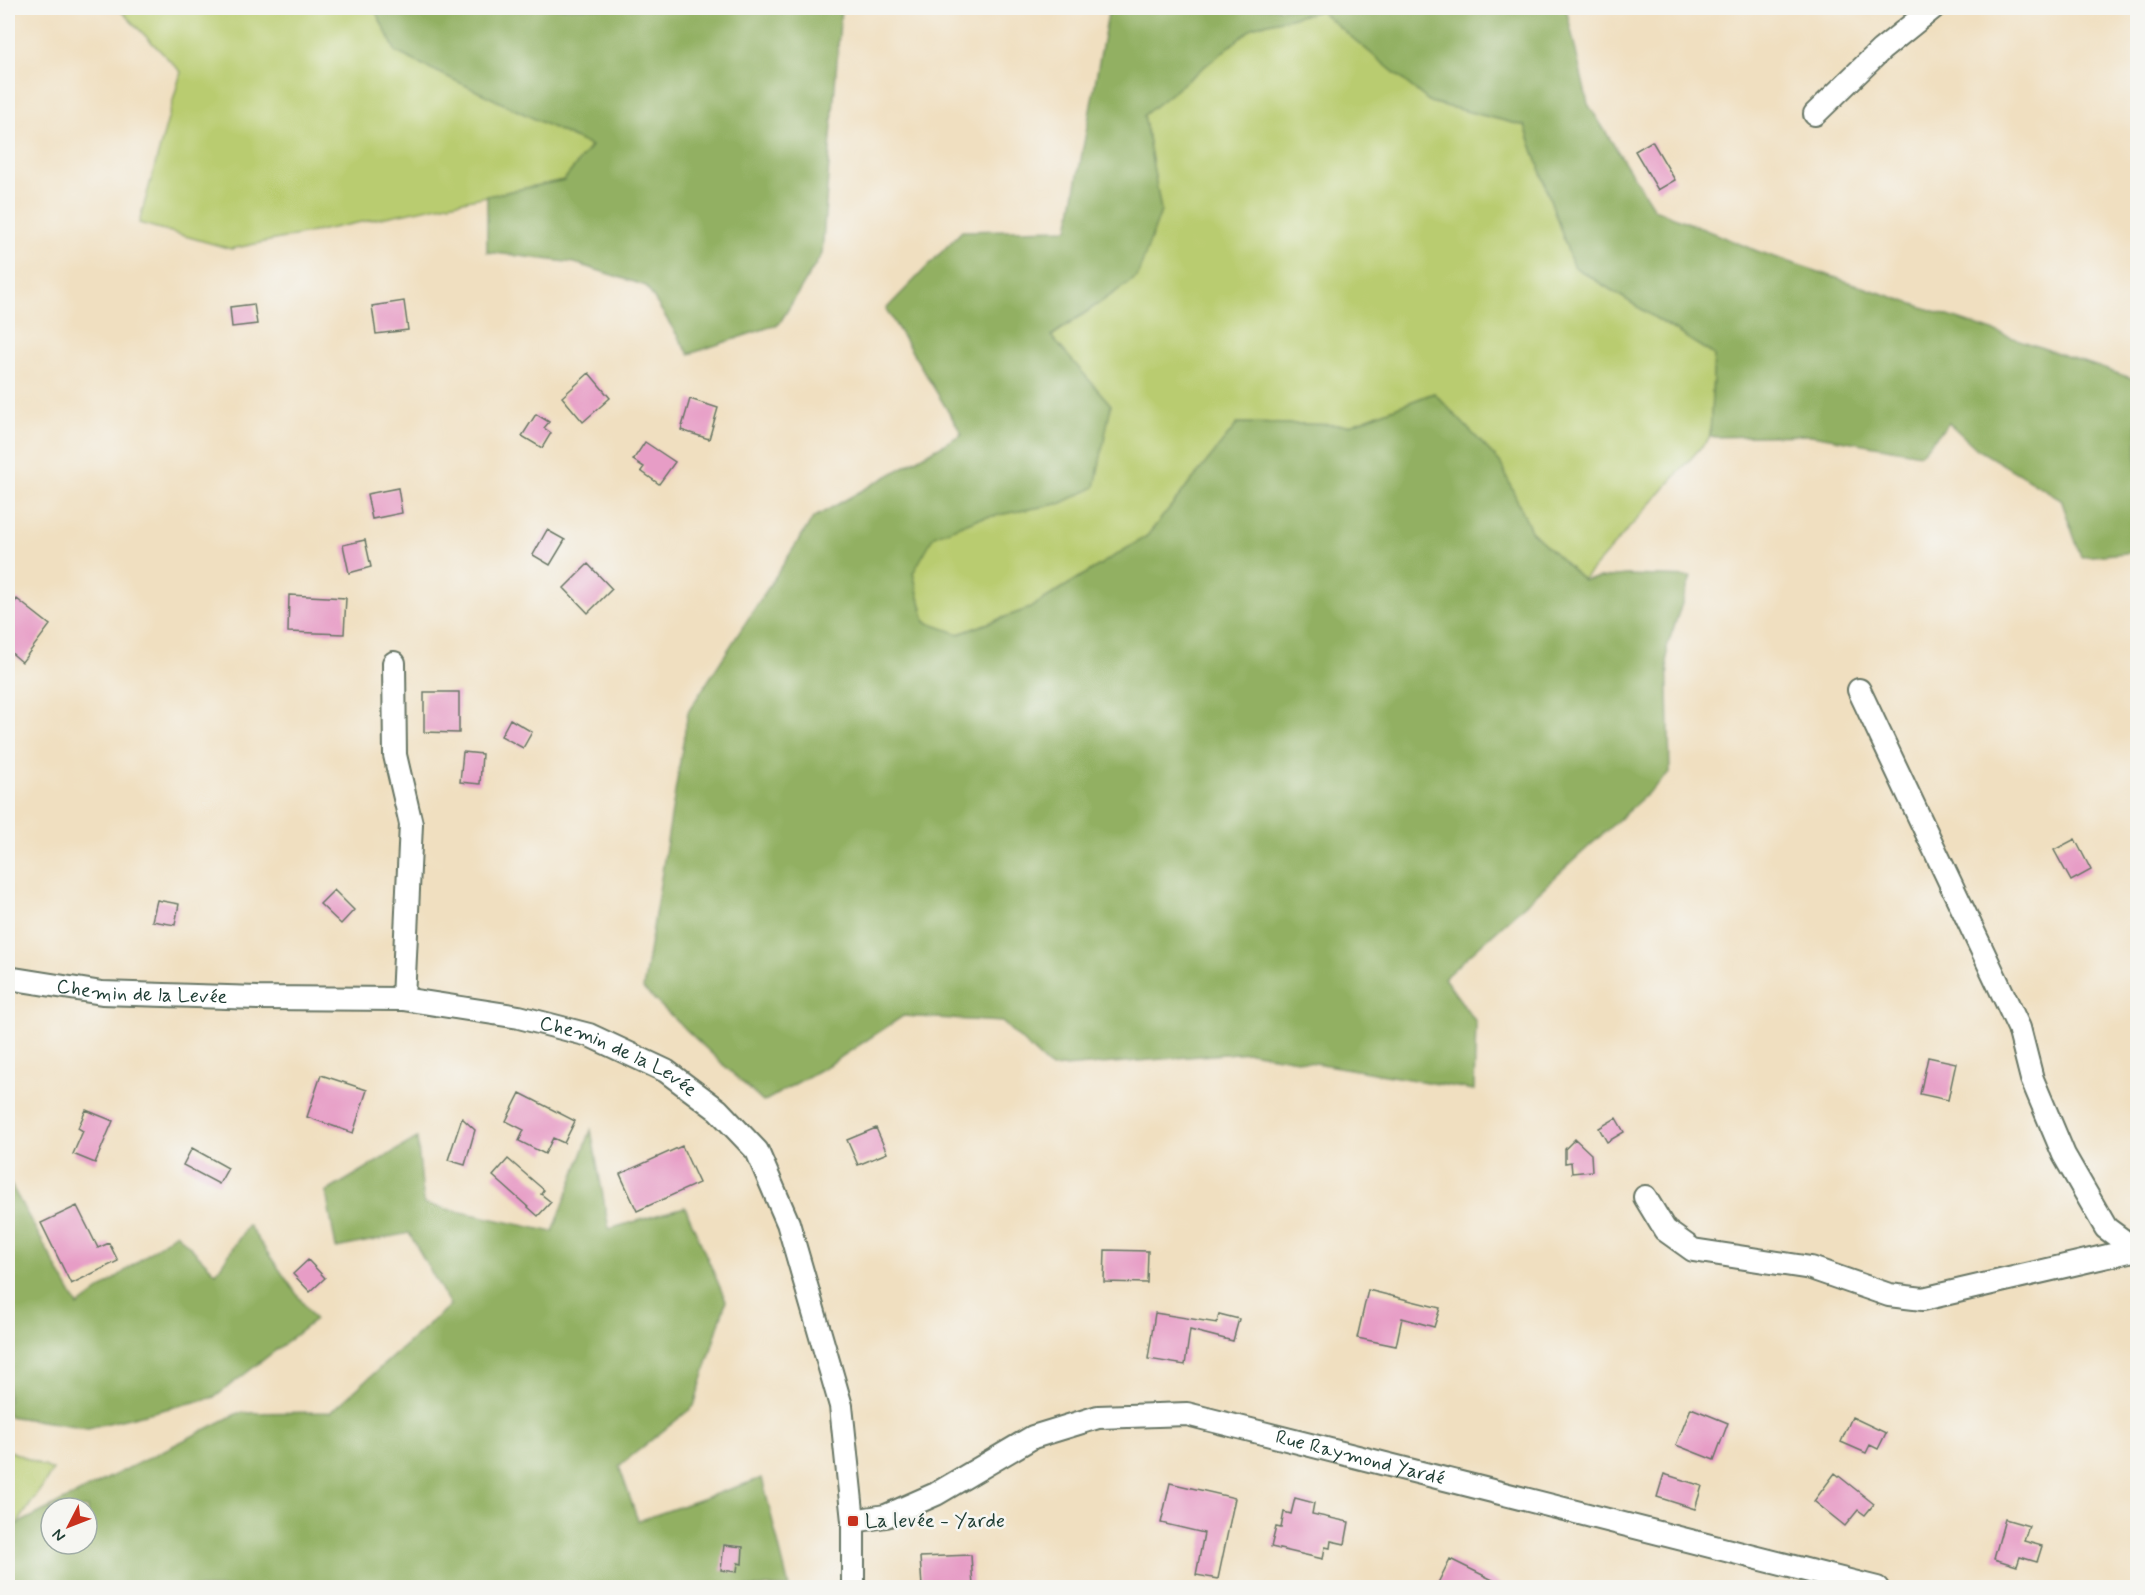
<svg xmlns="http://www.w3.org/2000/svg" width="2145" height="1595" viewBox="0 0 2145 1595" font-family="Mynerve,sans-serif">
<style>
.green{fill:#b9cc6f;stroke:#6c8452;stroke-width:1.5}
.forest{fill:#92b062;stroke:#58764b;stroke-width:1.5;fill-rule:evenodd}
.building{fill:#e79dc6}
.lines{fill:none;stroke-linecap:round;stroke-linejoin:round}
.minor-casing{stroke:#687665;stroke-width:26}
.minor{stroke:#fff;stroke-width:22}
.poi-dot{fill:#c8321e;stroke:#f6f6f2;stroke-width:2}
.labels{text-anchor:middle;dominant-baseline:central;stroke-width:5;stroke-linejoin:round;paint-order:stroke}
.street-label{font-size:20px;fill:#1f3d34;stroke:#f6f6f2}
.poi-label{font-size:20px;fill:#1f3d34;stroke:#f6f6f2;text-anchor:start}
</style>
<rect width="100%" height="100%" fill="#f6f6f2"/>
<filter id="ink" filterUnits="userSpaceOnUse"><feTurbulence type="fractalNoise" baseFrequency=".0167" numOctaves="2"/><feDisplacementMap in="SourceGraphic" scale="12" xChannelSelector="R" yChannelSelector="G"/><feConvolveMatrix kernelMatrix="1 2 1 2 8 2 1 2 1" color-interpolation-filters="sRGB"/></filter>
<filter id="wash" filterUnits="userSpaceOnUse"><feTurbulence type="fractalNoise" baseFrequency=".008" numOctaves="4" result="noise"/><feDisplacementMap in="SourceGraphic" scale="24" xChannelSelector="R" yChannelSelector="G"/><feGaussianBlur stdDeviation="1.35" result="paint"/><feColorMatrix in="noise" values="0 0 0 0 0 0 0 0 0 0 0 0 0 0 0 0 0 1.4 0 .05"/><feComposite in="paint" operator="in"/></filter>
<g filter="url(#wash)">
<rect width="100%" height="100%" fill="#f0dfc0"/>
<path class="green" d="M118,8h256l22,44 195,94 -27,34 -333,69 -92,-26 42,-151z
M1320,11l110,91 95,24 48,140 141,89 -4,82 -127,143 -52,-49 -32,-69 -65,-69 -84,32 -112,-2 -91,113 -117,72 -72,26 -33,-12 -12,-49 20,-37 44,-17 85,-16 49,-98 -60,-68 86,-60 24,-66 -17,-96 111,-89z
M8,1450l45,20 -45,68z"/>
<path class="forest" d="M374,8h467l-19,246 -43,70 -90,30 -43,-68 -71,-23 -88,-11v-56l77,-16 27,-34 -195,-94z
M1109,8h457l22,96 66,105 103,42 380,129v172l-56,5 -20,-58 -84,-50 -28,-26 -29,31 -108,-19 -102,2 4,-82 -141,-89 -48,-140 -95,-24 -110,-91 -65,15 -111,89 17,96 -24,66 -86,59 60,69 -16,82 -33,16 -85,16 -43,17 -21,37 12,49 34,12 71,-26 117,-72 91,-113 112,2 84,-32 66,69 31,69 52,49 43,-5 65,2 -24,70 3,126 -226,205 32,44 -2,68 -224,-38 -199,16 -49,-46 -99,-6 -71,47 -69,39 -120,-113 45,-277 125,-194 149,-84 -76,-125 76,-78 106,-2z
M591,1130l18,99 76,-22 41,94 -32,105 -75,60 19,55 124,-43 27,109 -781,1v-50l9,-14 221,-111 93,-1 119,-107 -41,-72 -73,15 -10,-56 91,-54 7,66 129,28zM51,1508h36v36h-36z
M10,1183l68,123 98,-73 40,40 32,-48 67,95 -100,77 -127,31 -80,-12v-229z"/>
<g id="blocks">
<path class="building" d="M1652,141l23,39 -17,10 -23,-39z
M404,301l4,29 -32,4 -4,-28z
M254,304l3,20 -25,3 -2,-20z
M589,373l21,25 -27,24 -21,-25z
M690,399l28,9 -9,31 -28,-9z
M536,414l13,8 -5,6 7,5 -9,15 -20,-12z
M645,442l30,20 -16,22 -18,-13 3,-4 -11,-7z
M398,488l4,25 -30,6 -5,-25z
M547,530l18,10 -15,25 -17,-10z
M365,540l6,27 -22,6 -6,-28z
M588,564l24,25 -24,24 -24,-25z
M289,595l57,3 -2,36 -56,-2z
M17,599l33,26 -28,37 -14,-12v-38z
M424,692h35v41l-35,-1z
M510,719l22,13 -9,16 -22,-12z
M463,752l19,2 -2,30 -20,-2z
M2075,839l16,31 -20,11 -17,-31z
M334,890l20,20 -13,14 -21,-20z
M157,900l22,4 -4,21 -23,-4z
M1928,1057l28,6 -8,37 -28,-6z
M321,1075l46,15 -14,43 -46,-16z
M520,1093l55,28 -11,22 -11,-5 -8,16 -26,-13 5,-11 -18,-9z
M86,1110l27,11 -18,42 -22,-9 10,-23 -5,-3z
M462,1118l13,12 -10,35 -17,-5z
M1616,1118l8,14 -17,10 -8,-14z
M876,1128l11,25 -29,12 -11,-25z
M1575,1139l16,15 1,17 -20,2 -1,-11 -6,1v-14z
M682,1146l17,37 -62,28 -17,-37z
M192,1148l36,20 -9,16 -36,-19z
M508,1159l36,31 -3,4 10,8 -13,14 -45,-40z
M77,1206l21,42 11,-5 9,18 -47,23 -30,-61z
M1105,1250l43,1 -1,32 -43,-1z
M308,1260l17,18 -15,14 -17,-18z
M1368,1290l72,18 -6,19 -32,-9 -6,28 -39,-8z
M1155,1313l62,10 2,-9 20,5 -6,22 -43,-11 -5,35 -37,-6z
M1691,1408l37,15 -14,37 -38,-15z
M1852,1417l34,16 -8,16 -8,-4 -4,8 -25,-11z
M1835,1473l39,31 -9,11 -7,-5 -13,16 -31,-25z
M1664,1474l38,12 -7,23 -38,-12z
M1170,1483l65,15 -17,81 -22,-4 8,-42 -43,-10z
M1295,1498l19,5 -2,11 37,8 -4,22 -14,-3 -1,7 -5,-1 -2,12 -52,-12 5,-20 5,1 3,-16 7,2z
M2005,1519l24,7 -5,15 18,5 -5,16 -17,-5 -3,9 -23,-7z
M724,1545l19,2 -1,17 -4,-1 -1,9 -16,-2z
M971,1555l2,32h-51l-2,-30z
M1450,1559l57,28h-71z"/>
</g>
</g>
<g filter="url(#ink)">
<use href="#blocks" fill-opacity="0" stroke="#687665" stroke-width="1.5"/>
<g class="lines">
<g class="minor-casing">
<g id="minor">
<path d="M1815,114l66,-64 52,-42"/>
<path d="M394,663l1,92 16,69 -8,175"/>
<path d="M1859,690l160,338 13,51 32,76 42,73 30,22"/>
<path id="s1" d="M8,978l94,15 156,5 145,1 116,18 70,18 77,36 52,39 39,41 31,72 53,183 12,115v67"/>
<path d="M1645,1197l20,33 28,20 118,18 78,27 34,4 215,-50"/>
<path id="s2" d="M853,1521l33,-5 50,-22 97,-57 65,-20 89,-3 690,174"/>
</g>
</g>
<use href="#minor" class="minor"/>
</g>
</g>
<rect class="poi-dot" x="847" y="1515" width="12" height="12" rx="3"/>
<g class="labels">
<g class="street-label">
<text stroke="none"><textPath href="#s1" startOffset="135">Chemin de la Levée</textPath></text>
<text stroke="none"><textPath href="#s1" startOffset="621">Chemin de la Levée</textPath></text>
<text stroke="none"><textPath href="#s2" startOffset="536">Rue Raymond Yardé</textPath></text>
</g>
<g class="poi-label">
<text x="865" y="1521">La levée - Yarde</text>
</g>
</g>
<rect width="2145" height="1595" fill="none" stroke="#f6f6f2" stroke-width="30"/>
<g transform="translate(69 1526) rotate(228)"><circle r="28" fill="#f6f6f2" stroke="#a0aca6" stroke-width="1.5"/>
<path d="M0-4.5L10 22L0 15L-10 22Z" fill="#c8321e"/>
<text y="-9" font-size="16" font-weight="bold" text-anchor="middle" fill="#1f3d34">N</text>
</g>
</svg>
